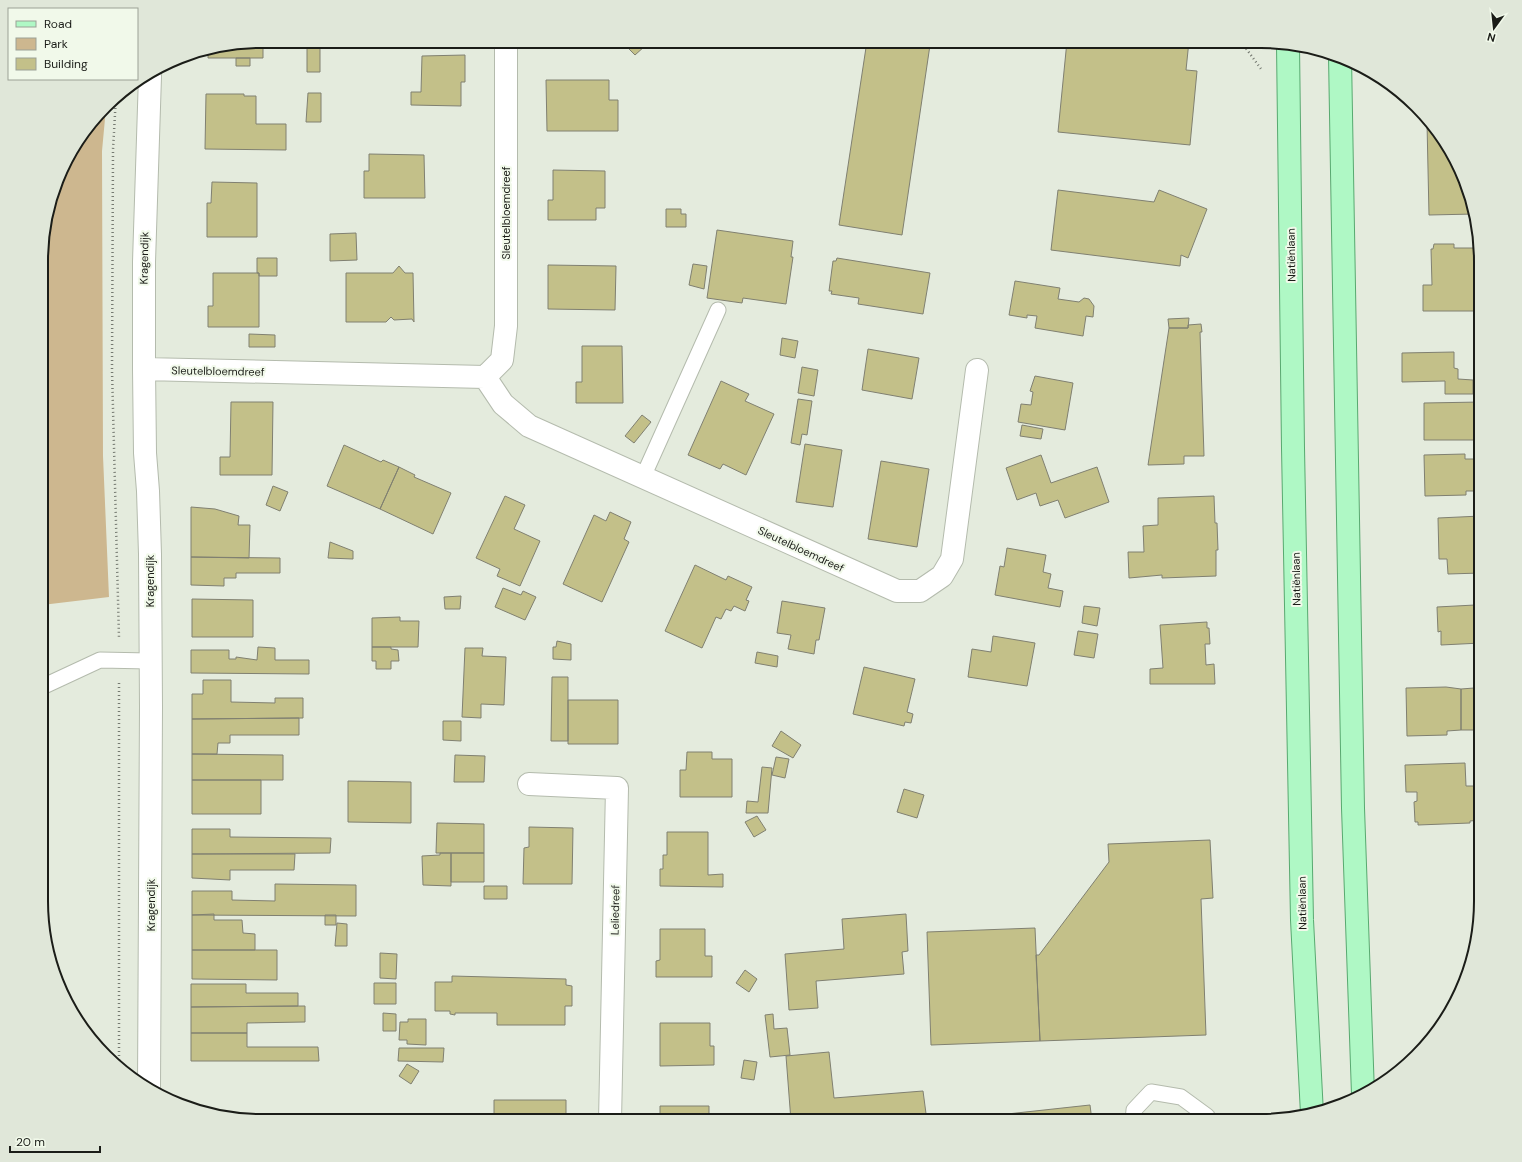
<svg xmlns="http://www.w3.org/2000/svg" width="1522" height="1162" viewBox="0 0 1522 1162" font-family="'DM Sans',sans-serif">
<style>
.green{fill:#cdb78f}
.building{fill:#c3c089;stroke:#808071}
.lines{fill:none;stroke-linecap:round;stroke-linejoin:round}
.service-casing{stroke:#b4bbad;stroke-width:17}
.minor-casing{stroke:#b4bbad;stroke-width:24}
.primary-casing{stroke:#58a970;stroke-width:24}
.path{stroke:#757a71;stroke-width:2.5;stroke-dasharray:1 3;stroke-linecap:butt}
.service{stroke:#fff;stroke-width:15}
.minor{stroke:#fff;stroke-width:22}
.primary{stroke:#aff8c5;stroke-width:22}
.labels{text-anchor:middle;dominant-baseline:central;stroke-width:4;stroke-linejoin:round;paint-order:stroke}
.street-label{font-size:11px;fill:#1b1d18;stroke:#f1f9ea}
.rim{fill:none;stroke:#1b1d18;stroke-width:2}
</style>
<rect width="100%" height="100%" fill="#e4ebdd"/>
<path class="green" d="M106,108l-4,43 1,305 6,141 -67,8 1,-373 27,-81z"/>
<path class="building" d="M263,41v17h-55v-8z
M307,41h13v31h-13z
M561,41h14v2z
M627,41h13l5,5 -10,9 -11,-11z
M867,41h38l25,4 -28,190 -63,-10z
M1067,41h122l-3,29 11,1 -7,74 -132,-13z
M465,55v27h-4v24l-50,-1v-13h10l1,-36z
M236,58h14v8h-14z
M546,80h63v20h9v31h-71z
M308,93h13v29h-15z
M206,94h38v2h12v28h30v26l-81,-1z
M1427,123l31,41 16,40 1,10 -46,1z
M369,154l55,1 1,43h-61v-27h5z
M553,170l52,1v37h-9v12h-48v-20h5z
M212,182l45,1v54h-50v-34h4z
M1058,190l96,12 5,-12 48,19 -19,49 -7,-3 -1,11 -129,-16z
M666,209h15v5h5v13h-20z
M717,230l76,11 -2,16h2l-7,47 -43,-6 -1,5 -35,-5z
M356,233l1,27 -27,1v-27z
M1434,244h20v4h25l2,60h-6v3h-52v-26h9l-1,-36h2z
M257,258h20v18h-18v-3h-2z
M837,258l93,15 -7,41 -65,-10 1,-6 -28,-4 1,-3h-3l4,-30h3z
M693,264l14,2 -3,23 -15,-4z
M548,265l68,1 -1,44 -67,-1z
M399,266l6,7h8l1,49 -2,-3 -18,1 -3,-3 -5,5h-40v-49h47z
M213,273h46v54h-51v-21h5z
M1015,281l45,7 -2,11 21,3 5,-4 5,1 5,7 -1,11 -7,-1 -3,20 -48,-8 2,-12 -10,-1v3l-18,-3z
M1189,318l-1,10h-19l-1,-9z
M1201,324l1,8h-2l4,124h-20v8l-36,1 21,-137h19v-3z
M249,334l26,1v12h-26z
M782,338l16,3 -3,17 -15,-3z
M582,346h40l1,57h-47v-21h6z
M868,349l51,9 -7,41 -50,-9z
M1454,352v16l4,1v10l15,1v14h-28v-13l-43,1v-29z
M802,367l16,3 -4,26 -16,-3z
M1035,376l38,7 -8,47 -47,-8 3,-18 10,1 2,-13 -3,-1z
M721,381l28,13 -4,7 29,13 -28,61 -23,-11 -3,5 -32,-14z
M798,399l14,2 -5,34 -5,-1 -2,11 -9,-2z
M231,402h42l-1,73h-52v-18h10z
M1481,402v38h-57v-37z
M642,415l9,7 -17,21 -9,-7z
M1022,425l21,4 -2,10 -21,-3z
M805,444l37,6 -9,57 -37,-5z
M344,445l37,17 2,-2 16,7 -19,42 -53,-23z
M1465,454v5h14l1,32h-14v4l-41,1 -1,-41z
M1041,455l10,28 46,-16 12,35 -44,16 -7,-18 -18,6 -4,-13 -19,7 -11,-32z
M881,461l48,8 -12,78 -49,-8z
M399,467l16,8 -1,2 37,16 -18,41 -53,-25z
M273,486l15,6 -8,19 -14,-6z
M505,496l20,9 -11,24 26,12 -20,45 -23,-10 3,-7 -24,-11z
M1214,496l1,27h2l1,27h-2v26l-54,2v-3l-33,3 -1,-26h16l-1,-26 15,-1v-27z
M191,507l24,2 24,7 -1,9h12l-1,33 -58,-1z
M610,512l21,10 -7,17 5,3 -27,60 -39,-18 31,-69 12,6z
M1481,516v57l-33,1 -1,-15h-8l-1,-41z
M330,542l23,9v8l-25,-1z
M1007,548l39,7 -3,17 8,2 -3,14 15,3 -3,16 -65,-12 5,-29 4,1z
M191,557l89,1v15h-44v5h-12v8l-33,-1z
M695,565l31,15 2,-4 24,11 -6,13 3,1 -4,10 -11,-5 -3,5 -5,-2 -5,10 -5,-2 -14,31 -37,-17z
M503,588l18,7 2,-4 13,6 -11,23 -30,-13z
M461,596l-1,13h-15l-1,-12z
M192,599l61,1v37h-61z
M782,601l43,7 -6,32h-3l-2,14 -26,-5 3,-14 -14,-2z
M1475,605v4h6v34l-40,2v-14l-3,1 -1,-25z
M1084,606l16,2 -3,18 -15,-3z
M400,617v4h19l-1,26h-46v-29z
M1207,622v6h2l1,16h-5l1,21 8,-1 1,20h-65v-15l13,-1 -3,-43z
M1078,631l20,3 -4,24 -20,-3z
M993,636l42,7 -8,43 -59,-9 4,-28 19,3z
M557,641l14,3v16l-18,-1v-12h3z
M258,647l17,1v12h34v14l-118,-1v-23h38v9h7v-2l21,3z
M372,647h19v2l7,1 1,11h-8v8h-15v-8h-4z
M465,648h18l-1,8 24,1 -2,48 -23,-1v14l-19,-1z
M757,652l21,4 -1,11 -22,-4z
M864,667l51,12 -8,33 6,2 -2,9 -6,-1 -1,4 -51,-12z
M552,677h16v64h-17z
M203,680h28v22l44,1v-5h28v20l-111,1v-25h11z
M1446,687l15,2v41l-14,1v4l-40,1 -1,-48z
M1474,688v42h-13v-41z
M568,700h50v44h-50z
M299,718v17h-69v8h-12l-1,11h-25v-35z
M443,721h18v20l-18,-1z
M781,731l20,14 -8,13 -21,-12z
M687,752h25v7h20v38h-52v-27h6z
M192,754l91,1v25h-91z
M455,755l30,1 -1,26h-30z
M776,757l13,2 -4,19 -13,-3z
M1465,763l1,23h15v34l-11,1v2l-52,2v-3h-3l-1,-20 3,-1v-9h-11l-1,-27z
M762,767l10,1 -4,45h-22l1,-12 11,1z
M192,780h69v34h-69z
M348,781l63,1v41l-63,-1z
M904,789l20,6 -7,23 -20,-6z
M757,816l9,14 -12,7 -9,-15z
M437,823l47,1v29h-48z
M529,827l44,1 -1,56h-49l1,-36 5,-1z
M192,829h38v8l101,1 -1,15 -138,1z
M667,832h41v43l15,-1v13l-63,-1v-17h3v-14h4z
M1210,840l3,58 -12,1 5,136 -166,6 -4,-86h3l70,-93 -1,-18z
M440,853h11v33l-28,-1 -1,-29 18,-1z
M451,853h33v29h-33z
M192,854h103l-1,16h-64v10l-38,-2z
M275,884l81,1v31l-164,-1v-24h40v9l43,1z
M484,886h23v13h-23z
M214,914v6h28l1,13 12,1v16h-63v-35z
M906,914l2,37 -6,1 2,22 -88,7 2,27 -29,2 -4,-56 59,-5 -2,-30z
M325,915h11v10h-11z
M337,923l10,1v22h-12z
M1035,928l5,113 -109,4 -4,-113z
M660,929h45v27h7v21h-56v-16l4,-1z
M192,950h85v30l-85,-1z
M380,953l17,1 -1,25 -16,-1z
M745,970l12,9 -8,13 -13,-9z
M452,976l114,3v6l6,1v20h-7v19h-68v-12h-42v2l-5,-1v-3h-15v-29h17z
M374,983h22v21h-22z
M191,984h55v9h52v13l-107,1z
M305,1006v16l-58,1v10h-56v-26z
M383,1013l13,1v17h-13z
M773,1014l1,15 13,-1 3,27 -20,2 -5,-42z
M408,1019h18v26l-19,-1v-4h-8l1,-18h8z
M660,1023h50v23h4v19l-54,1z
M191,1033h56v14h71l1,14h-128z
M399,1048h45l-1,14 -45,-1z
M829,1052l5,46 89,-7 4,30h-136l-5,-65z
M744,1060l13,2 -3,18 -13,-2z
M407,1064l12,7 -8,13 -12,-8z
M494,1100h72v21h-72z
M1090,1105l2,16h-149z
M660,1106h49v15h-49z
M242,1119h20v2h-15z"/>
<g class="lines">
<g class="service-casing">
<path id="service" d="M643,477l75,-167
M42,687l58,-27 49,1
M1133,1121l1,-11 17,-18 30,5 26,19 1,5"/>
</g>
<g class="minor-casing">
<path id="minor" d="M144,369l341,8 18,27 26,22 368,165h23l22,-15 10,-17 25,-189
M485,377l17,-17 4,-34v-285
M529,784l88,4 -7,333
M149,1087l2,-380 -1,-153 -2,-63 -3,-38 -1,-84v-107l6,-186"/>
</g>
<g class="primary-casing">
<path id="primary" d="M1288,45l5,403 9,472 10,194
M1340,56l13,752 10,286"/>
</g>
<path class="path" d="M1245,41v6l16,22
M116,96l-3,54 -1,220 7,268
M119,1068v-385"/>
<use href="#service" class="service"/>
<use href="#minor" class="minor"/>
<use href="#primary" class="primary"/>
</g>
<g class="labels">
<g class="street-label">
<text transform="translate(506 213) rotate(-90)">Sleutelbloemdreef</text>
<text transform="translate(1291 255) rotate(-91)">Natiënlaan</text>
<text transform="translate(144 258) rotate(-89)">Kragendijk</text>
<text transform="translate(218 371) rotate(1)">Sleutelbloemdreef</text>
<text transform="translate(801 549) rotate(25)">Sleutelbloemdreef</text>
<text transform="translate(1296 579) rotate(-91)">Natiënlaan</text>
<text transform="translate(150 581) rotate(-90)">Kragendijk</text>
<text transform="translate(1302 903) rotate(-91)">Natiënlaan</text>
<text transform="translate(151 905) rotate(-90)">Kragendijk</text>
<text transform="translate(615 910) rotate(-89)">Leliedreef</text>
</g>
</g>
<path d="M0 0H1522V1162H0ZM261 48H1261A213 213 0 0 1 1474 261V901A213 213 0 0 1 1261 1114H261A213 213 0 0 1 48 901V261A213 213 0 0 1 261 48Z" fill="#e0e7d9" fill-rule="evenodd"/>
<path class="rim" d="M261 48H1261A213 213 0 0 1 1474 261V901A213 213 0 0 1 1261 1114H261A213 213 0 0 1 48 901V261A213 213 0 0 1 261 48Z"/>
<rect x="8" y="8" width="130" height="72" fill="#f1f9ea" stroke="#9ba196"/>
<rect x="16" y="21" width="20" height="6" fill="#aff8c5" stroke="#9ba196"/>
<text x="44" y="28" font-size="12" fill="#1b1d18">Road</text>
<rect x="16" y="38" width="20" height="12" fill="#cdb78f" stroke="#9ba196"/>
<text x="44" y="48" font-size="12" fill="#1b1d18">Park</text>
<rect x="16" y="58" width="20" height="12" fill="#c3c089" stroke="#9ba196"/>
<text x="44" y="68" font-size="12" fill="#1b1d18">Building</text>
<g transform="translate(1494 28) rotate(195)" stroke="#f1f9ea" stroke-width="3" paint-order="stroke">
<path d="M0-3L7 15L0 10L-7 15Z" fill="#1b1d18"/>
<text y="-6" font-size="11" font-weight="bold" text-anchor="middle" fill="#1b1d18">N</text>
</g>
<path d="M10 1146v6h90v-6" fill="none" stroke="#1b1d18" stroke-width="2"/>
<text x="16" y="1146" font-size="12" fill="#1b1d18" stroke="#f1f9ea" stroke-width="3" paint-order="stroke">20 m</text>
</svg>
